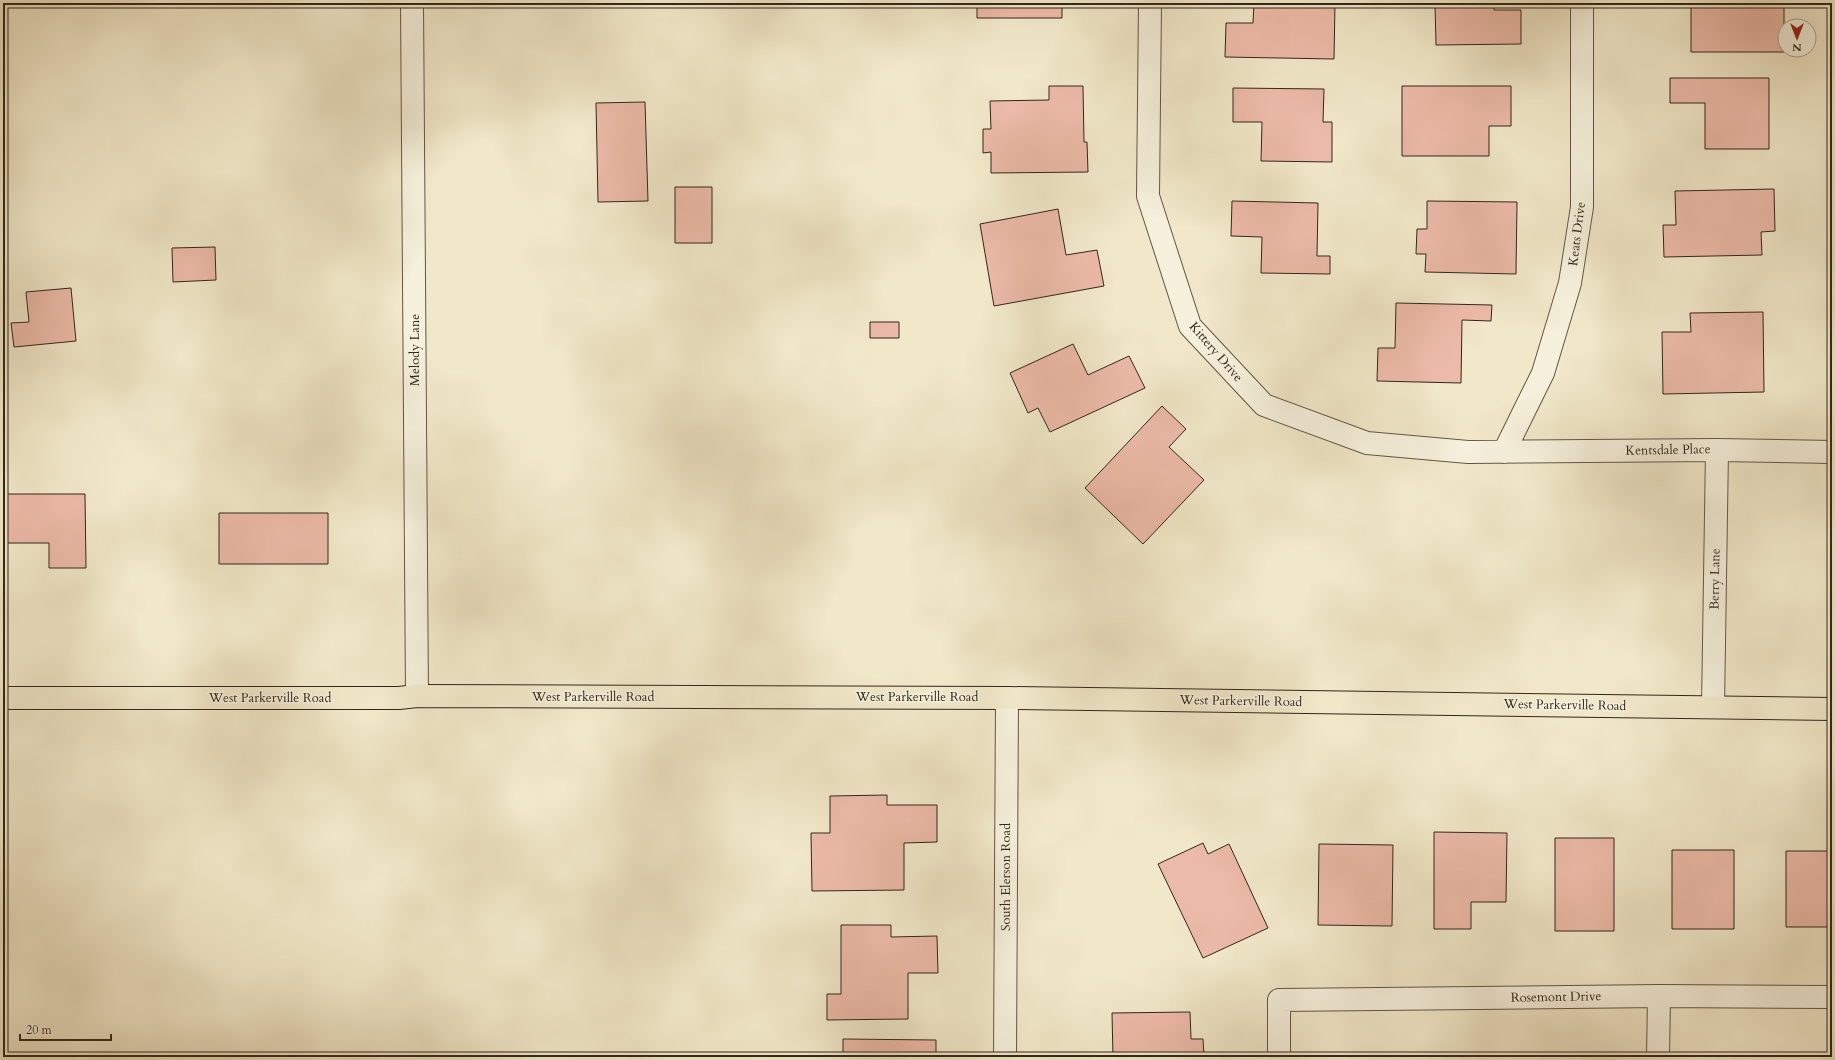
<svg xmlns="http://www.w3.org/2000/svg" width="1835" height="1060" viewBox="0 0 1835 1060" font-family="Cardo,serif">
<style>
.building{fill:#ecbaa8;stroke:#32261b}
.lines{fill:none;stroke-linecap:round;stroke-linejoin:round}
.minor-casing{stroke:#625646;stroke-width:24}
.major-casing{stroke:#32261b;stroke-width:24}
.minor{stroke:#f6f0dc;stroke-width:22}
.major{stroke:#f1e8c9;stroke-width:22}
.labels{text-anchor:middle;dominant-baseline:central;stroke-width:3;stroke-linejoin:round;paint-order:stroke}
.street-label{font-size:13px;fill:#32261b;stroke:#f6f0dc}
</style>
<rect width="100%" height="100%" fill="#f1e8c9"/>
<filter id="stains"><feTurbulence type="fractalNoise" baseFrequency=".005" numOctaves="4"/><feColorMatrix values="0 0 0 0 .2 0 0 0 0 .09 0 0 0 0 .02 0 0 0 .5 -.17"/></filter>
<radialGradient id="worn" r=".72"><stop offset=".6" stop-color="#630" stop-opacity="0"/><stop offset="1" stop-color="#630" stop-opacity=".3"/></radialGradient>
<path class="building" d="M183,3h59v3h-59z
M977,3h85v15h-85z
M1254,3h81l-1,56 -109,-2 1,-34h27z
M1435,3h59v7h27v34l-85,1z
M1659,3h125v49h-93v-46h-32z
M1670,78h99v71h-64v-46h-35z
M1049,86h34l1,56h3l1,30 -97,1v-21l-8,1v-24h8l-1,-28 59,-1z
M1402,86h109v40h-22v30h-87z
M1233,88l91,1 -1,33h9v40l-71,-1 1,-39h-29z
M645,102l3,99 -50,1 -2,-99z
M675,187h37v56h-37z
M1774,189l1,42 -14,1 1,23 -98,2 -1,-32h13l-1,-34z
M1232,201l86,2 -1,53h13v18l-69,-1 1,-36 -31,-1z
M1427,201l90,1 -1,72 -91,-2 1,-18h-10l1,-25h10z
M1058,209l8,46 31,-5 7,36 -110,20 -14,-82z
M215,247l1,33 -43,2 -1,-34z
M71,288l5,53 -62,6 -3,-24 18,-1 -3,-30z
M1396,303l96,2 -1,16 -29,-1 -1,63 -84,-2 1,-33h17z
M1763,312l1,80 -101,2 -1,-62h29l-1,-19z
M870,322h29v16h-29z
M1073,344l15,31 41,-19 16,32 -95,44 -12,-24 -10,5 -18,-40z
M1162,406l24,23 -17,18 35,33 -61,64 -58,-56z
M5,494h80l1,74h-37v-25h-44z
M219,513h109v51h-109z
M887,795v10h50v37l-33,1v47l-92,1 -1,-58h19v-37z
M1434,832l73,1 -1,69h-35v27h-37z
M1555,838h59v93h-59z
M1203,843l5,11 21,-10 39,84 -65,30 -45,-94z
M1319,844l74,1 -1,81 -74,-1z
M1672,850h62v79h-62z
M1786,851h46v76h-46z
M841,925h50v12l46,-1 1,37h-30v46l-81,1v-26h14z
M1190,1012l1,27h12l1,18h-91l-1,-44z
M843,1039l93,1v17h-93z"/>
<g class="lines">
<g class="minor-casing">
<path id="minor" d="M412,3l5,693
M1150,3l-2,193 42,130 74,79 103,38 101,9 249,-2 115,2
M1504,452l39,-79 27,-90 12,-76v-204
M1713,707l4,-257
M1005,1057l2,-359
M1279,1057v-57l380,-4 173,1
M1658,1057l1,-61"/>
</g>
<g class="major-casing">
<path id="major" d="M3,698h396l18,-2 590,2 825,11"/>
</g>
<use href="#minor" class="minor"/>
<use href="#major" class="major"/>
</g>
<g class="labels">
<g class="street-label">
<text transform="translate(1577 234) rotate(-83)">Keats Drive</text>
<text transform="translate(415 350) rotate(-90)">Melody Lane</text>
<text transform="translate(1216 352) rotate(49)">Kittery Drive</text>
<text transform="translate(1668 450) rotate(-1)">Kentsdale Place</text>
<text transform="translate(1715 579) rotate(-89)">Berry Lane</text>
<text x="593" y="697">West Parkerville Road</text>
<text x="917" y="697">West Parkerville Road</text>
<text x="270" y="698">West Parkerville Road</text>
<text transform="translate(1241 701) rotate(1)">West Parkerville Road</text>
<text transform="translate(1565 705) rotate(1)">West Parkerville Road</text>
<text transform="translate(1006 877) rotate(-90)">South Elerson Road</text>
<text transform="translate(1556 997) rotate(-1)">Rosemont Drive</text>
</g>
</g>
<rect width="1835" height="1060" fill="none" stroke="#f1e8c9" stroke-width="16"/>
<rect x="4" y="4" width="1827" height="1052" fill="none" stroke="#32261b" stroke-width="2"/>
<rect x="8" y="8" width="1819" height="1044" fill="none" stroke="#32261b"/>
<g transform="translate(1797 38) rotate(180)"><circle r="19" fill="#f6f0dc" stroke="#a89f8f"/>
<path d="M0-3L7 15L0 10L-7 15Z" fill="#8f2418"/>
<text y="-6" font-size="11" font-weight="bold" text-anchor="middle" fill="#32261b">N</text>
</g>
<path d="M20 1034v6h91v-6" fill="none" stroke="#32261b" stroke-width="2"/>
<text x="26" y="1034" font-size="12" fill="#32261b" stroke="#f6f0dc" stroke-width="3" paint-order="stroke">20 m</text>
<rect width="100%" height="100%" filter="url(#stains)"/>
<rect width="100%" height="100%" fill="url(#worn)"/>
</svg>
